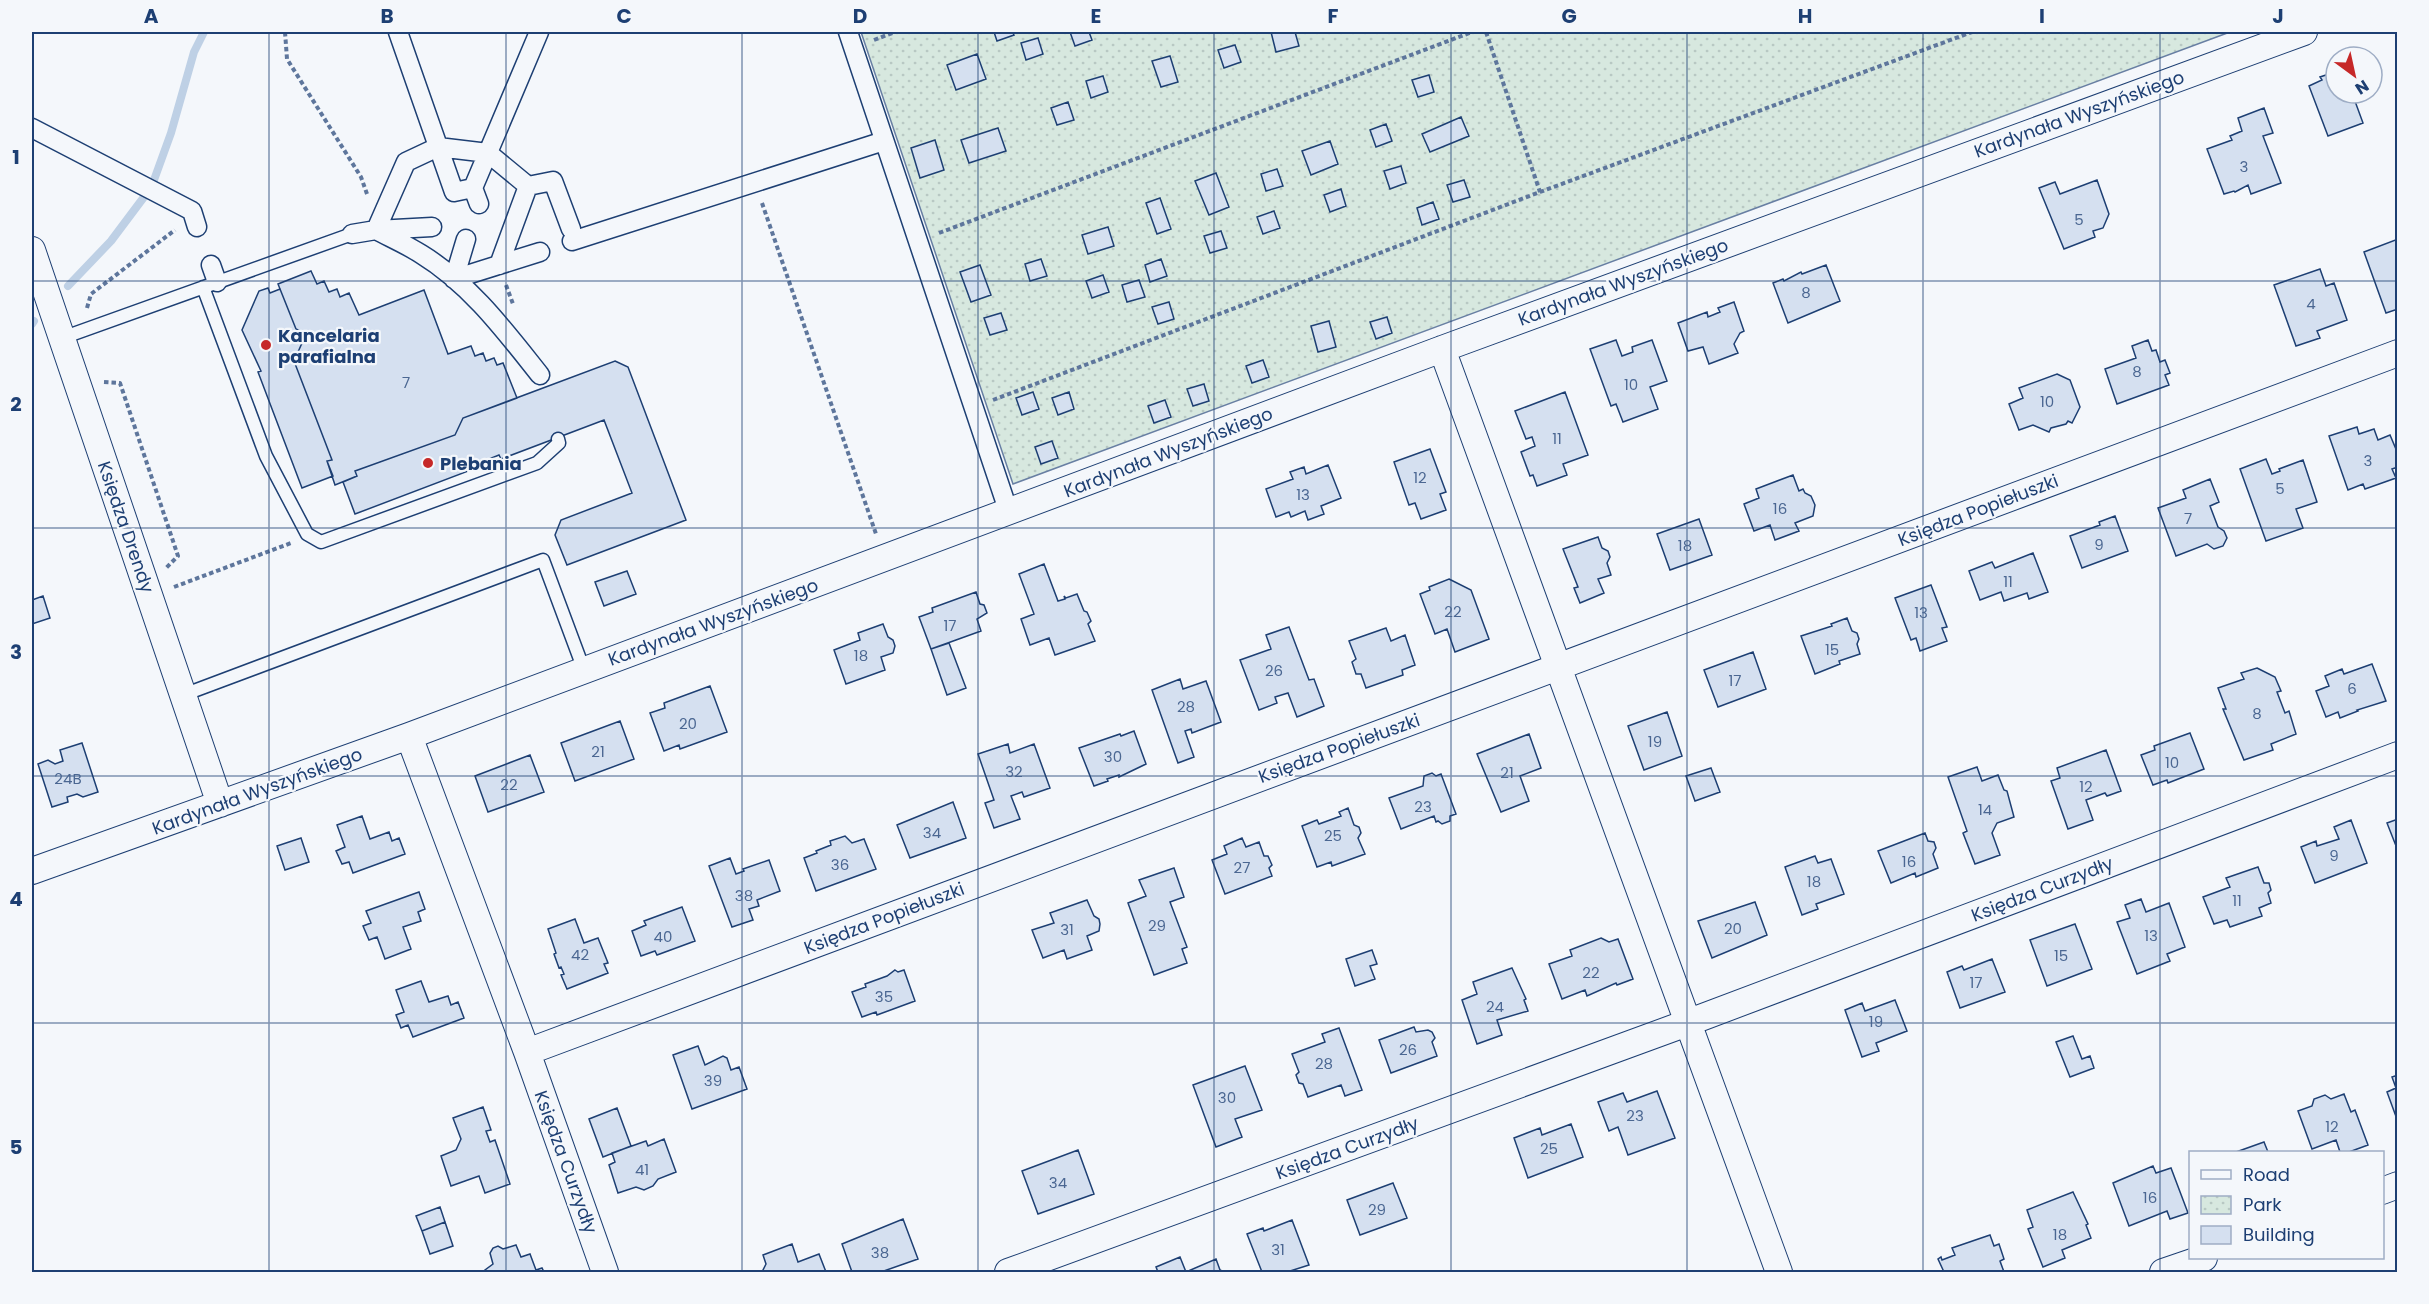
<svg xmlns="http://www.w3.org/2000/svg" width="2429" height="1304" viewBox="0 0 2429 1304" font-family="Poppins,sans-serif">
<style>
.park{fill:url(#park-dots);stroke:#687fa3;stroke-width:1.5}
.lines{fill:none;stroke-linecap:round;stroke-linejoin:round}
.stream{stroke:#bed0e5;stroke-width:8}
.building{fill:#d5e0f0;stroke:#1d3f73;stroke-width:1.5}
.service-casing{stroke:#1d3f73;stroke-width:15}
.pedestrian-casing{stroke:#1d3f73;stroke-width:21}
.minor-casing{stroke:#1d3f73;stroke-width:28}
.path{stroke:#5e769c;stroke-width:4;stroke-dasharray:4.5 3;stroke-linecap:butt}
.service{stroke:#f4f7fb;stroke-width:12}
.pedestrian{stroke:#f4f7fb;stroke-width:18}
.minor{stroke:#f4f7fb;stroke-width:26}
.grid{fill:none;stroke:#1d3f73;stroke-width:1.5;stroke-opacity:0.55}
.poi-dot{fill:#c62828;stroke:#f4f7fb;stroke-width:2}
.labels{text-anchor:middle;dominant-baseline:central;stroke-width:4.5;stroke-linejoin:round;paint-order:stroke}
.number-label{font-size:15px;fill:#4b6792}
.street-label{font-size:18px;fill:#1d3f73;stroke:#f4f7fb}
.poi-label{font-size:18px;font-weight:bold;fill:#1d3f73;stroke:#f4f7fb;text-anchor:start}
.neatline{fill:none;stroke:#1d3f73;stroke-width:2}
.grid-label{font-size:20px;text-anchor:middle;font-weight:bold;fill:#1d3f73}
</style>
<defs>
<pattern id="park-dots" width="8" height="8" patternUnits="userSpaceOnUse" patternTransform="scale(1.5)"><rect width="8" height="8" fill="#d7e8df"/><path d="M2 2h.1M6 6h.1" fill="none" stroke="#b8c8c3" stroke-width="1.8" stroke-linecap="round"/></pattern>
</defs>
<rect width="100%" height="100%" fill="#f4f7fb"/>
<path class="park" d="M861,32h1369l-1217,452z"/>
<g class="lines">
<path class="stream" d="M154,180l17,-47 23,-81 10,-20
M68,286l43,-45 33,-44
M32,324l2,-3"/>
</g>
<path class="building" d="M994,32h18l2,3 -17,6z
M1070,32h19l3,8 -17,6z
M1271,32h24l4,14 -23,6z
M1038,38l5,16 -17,6 -5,-17z
M1235,45l6,17 -17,6 -6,-18z
M977,54l9,25 -30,11 -9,-25z
M1170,56l8,26 -17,5 -9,-26z
M2332,73l1,3 3,-1v18h16l11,30 -35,13 -19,-50 13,-6 -2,-3z
M1429,75l5,17 -16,5 -6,-17z
M1103,76l5,16 -17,6 -5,-17z
M1068,102l6,18 -17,5 -6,-17z
M2264,108l9,25 -10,3 18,47 -30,11 -3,-9 -13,7 -1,-1 -10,3 -17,-45 25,-9 -2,-4 12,-5 -4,-13z
M1461,117l8,19 -39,16 -8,-18z
M1386,124l6,17 -16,6 -6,-17z
M998,128l8,23 -37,12 -8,-23z
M935,140l9,30 -24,8 -9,-30z
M1330,141l8,23 -27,11 -9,-24z
M1401,166l5,17 -16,6 -6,-18z
M1277,169l6,17 -17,5 -5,-17z
M1216,173l13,34 -20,8 -14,-34z
M1464,180l6,17 -17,5 -6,-17z
M2097,180l12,34 -6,14 -10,3 2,6 -31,12 -25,-61 16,-6 5,12z
M1341,189l5,17 -16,6 -6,-17z
M1160,198l11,31 -14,5 -11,-31z
M1433,202l6,17 -17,6 -5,-17z
M1274,211l6,17 -17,6 -6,-17z
M1108,227l6,19 -26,8 -6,-19z
M1221,231l6,17 -17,5 -6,-17z
M2398,239v70l-12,4 -22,-61z
M1041,259l6,17 -17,5 -5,-17z
M1161,259l6,17 -17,6 -5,-17z
M980,265l11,30 -20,7 -11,-30z
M1826,265l14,36 -52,22 -15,-40 10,-4 1,2 17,-9 1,2z
M2320,269l6,17 8,-3 13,37 -30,11 3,7 -24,8 -22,-61z
M311,271l6,13 7,-3 5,11 8,-3 3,8 9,-4 10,22 65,-25 24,64 23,-8 4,10 8,-3 3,8 8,-3 3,7 6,-2 14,35 -54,20 -8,17 -100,36 2,5 -22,9 -8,-24 5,-1 -38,-99 12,-27 -10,-5 -18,-45z
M1103,275l6,17 -17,6 -6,-17z
M1139,280l6,17 -18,5 -5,-17z
M268,288l2,5 10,-4 16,40 10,5 -12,27 38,99 -5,1 6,15 -31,12 -44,-116 3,-1 -19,-41 17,-39z
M1169,302l5,17 -16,5 -6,-17z
M1734,302l10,29 -4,2 -6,11 4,9 -29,11 -6,-17 -15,4 -10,-28 29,-11 1,5 12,-5 -2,-4z
M1001,313l6,17 -17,5 -6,-17z
M1387,317l5,16 -16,6 -6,-17z
M1329,321l7,26 -18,5 -7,-26z
M1616,340l6,16 11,-4 -1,-5 20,-7 15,41 -17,6 8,22 -35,13 -7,-18 -5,2 -21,-57z
M2148,340l4,11 4,-1 4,12 5,-2 5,13 -5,2 4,10 -52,19 -12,-35 31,-11 -4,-12z
M1263,360l6,17 -17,6 -6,-17z
M615,361l13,6 58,153 -119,45 -12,-30 6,-15 71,-27 -28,-73 -103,39 -2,-4 -30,12 2,3 -116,44 -12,-32 14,-6 -2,-5 100,-36 8,-17z
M2057,374l13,6 10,27 -8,16 -4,-2 -2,3 -15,4 -2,4 -16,-7 -14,5 -10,-26 14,-6 -4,-10z
M1204,384l5,17 -16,5 -6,-17z
M1033,392l6,17 -17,6 -6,-17z
M1069,392l5,17 -16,6 -6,-17z
M1565,392l23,63 -25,9 4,11 -30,11 -4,-11 -3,1 -9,-24 14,-6 -3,-9 -6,2 -11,-28z
M1165,400l6,17 -17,6 -6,-17z
M2357,427l2,7 15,-5 4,11 12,-5 8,19v13l-6,2 4,9 -31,11 -2,-5 -15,6 -19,-54z
M1052,441l6,17 -17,6 -6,-17z
M1430,449l16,43 -6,2 6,16 -25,9 -6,-16 -6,2 -15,-43z
M2266,459l6,15 8,-3 -1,-2 24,-9 14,42 -21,7 7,19 -37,13 -26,-72z
M1328,465l13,33 -20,8 3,8 -16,6 -3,-9 -14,6 -2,-5 -13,5 -10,-28 27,-10 -3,-7 14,-5 2,7z
M1793,475l6,16 4,-2 2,4 6,3 4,9 -2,11 -18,7 4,8 -24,9 -5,-15 -16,6 -10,-27 15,-6 -3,-9z
M2210,479l9,23 -9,4 8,21 6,4 3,7 -4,8 -9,3 -7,-5 -31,12 -18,-48 28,-10 -3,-8z
M2115,516l13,35 -46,17 -12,-32 30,-11 -1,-3z
M1699,519l13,36 -42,15 -13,-36z
M1598,537l4,11 6,3 2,6 -3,6 4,12 -13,4 6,14 -24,10 -6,-15 4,-1 -15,-38z
M2033,553l15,39 -19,7 -2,-6 -23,8 -3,-9 -21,8 -11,-29 23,-9 3,6z
M1044,564l14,37 7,-2 -1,-3 2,2 11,-4 7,17 3,1 4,9 -3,3 7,17 -40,14 -6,-17 -19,7 -9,-26 13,-5 -15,-40z
M627,571l9,23 -32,12 -9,-24z
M1449,579l22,11 18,49 -34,13 -8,-23 -12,5 -15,-40 10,-4 -1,-3z
M1931,585l16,42 -5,1 5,13 -27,10 -4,-13 -5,2 -16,-42z
M976,592l4,12 4,1 3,8 -10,6 4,12 -50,18 -12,-32 14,-5 -1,-4z
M43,596l7,22 -18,6v-24z
M1847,618l5,13 5,2 2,6 -2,5 3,10 -21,7 1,3 -25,10 -14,-38 31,-10 -1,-2z
M883,624l5,13 5,3 2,6 -2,7 -12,4 4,13 -39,14 -12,-34 26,-10 -2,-7z
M1289,627l20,53 5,-1 10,27 -27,11 -9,-24 -13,4 2,6 -18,7 -19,-50 31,-11 -5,-14z
M1386,628l5,13 14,-6 10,30 -13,5 1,5 -37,13 -5,-14h-5l-4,-12 4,-3 -7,-18z
M949,643l17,45 -19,7 -16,-46z
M1753,652l13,37 -48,18 -14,-37z
M2372,664l14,37 -29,9 1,1 -18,7 -2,-6 -12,5 -10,-26 13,-5 -4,-10 17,-7 2,5z
M2257,668l18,9 6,14 -4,1 8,21 4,-2 7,23 -25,10 2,6 -29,10 -21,-51h3l-8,-21 26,-9 -3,-6z
M1180,679l3,10 23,-8 15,41 -29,11 -1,-4 -6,2 9,26 -16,6 -26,-73z
M710,686l17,46 -47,17 -1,-4 -15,6 -14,-38 15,-5 -1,-5z
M1667,712l15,44 -38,14 -16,-44z
M620,721l14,38 -59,22 -14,-38z
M1134,731l12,33 -27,13v-2l-12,4 1,2 -14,5 -15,-38 41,-14 1,2z
M2190,733l14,36 -36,14 -1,-3 -14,5 -12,-30 14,-5 -1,-4z
M1529,734l12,34 -21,8 9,25 -28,11 -24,-58z
M82,743l16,49 -15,5 -6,-3 -10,3 1,5 -16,5 -14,-43 10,-4 7,4 8,-3 -3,-11z
M1008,744l2,9 24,-9 16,44 -26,9 -2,-5 -11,4 9,23 -26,9 -9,-25 9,-3 -16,-46z
M2106,750l15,41 -14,5 -2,-3 -19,7 7,20 -25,9 -17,-48 9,-3 -3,-10z
M530,755l14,37 -56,20 -13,-36z
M1977,767l5,14 16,-6 6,15 3,1 7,26 -17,6 -5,10 8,22 -25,9 -12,-31 4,-2 -19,-54z
M1711,768l9,24 -25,9 -9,-25z
M1432,773l4,3 5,-2 15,40 -6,2v5l-8,3 -4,-3 -2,1 -2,-6 -33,13 -12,-31 34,-12 1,-10z
M953,802l13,36 -56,20 -13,-33z
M1348,808l6,17 5,2 2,6 -3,5 7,16 -33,12 -1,-4 -14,5 -15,-41 15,-6 2,4 22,-8 -2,-4z
M362,816l8,23 19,-7 3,9 7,-3 6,16 -52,19 -4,-11 -7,2 -6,-13 9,-4 -8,-22z
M2398,819v32l-11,-28z
M2351,820l16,43 -52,20 -14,-36 15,-6 1,5 22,-7 -5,-12z
M1925,833l3,8 6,1 2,6 -3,6 5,14 -22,9 -1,-4 -24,10 -13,-32z
M845,836l7,7 12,-4 12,30 -60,22 -12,-33 13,-5 -1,-2 15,-6 -1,-4z
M301,838l8,24 -24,8 -8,-24z
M1242,838l4,9 13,-5 5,14h4l4,9 -3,3 3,8 -47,18 -13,-34 15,-6 -3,-8z
M1815,856l3,7 13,-4 13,35 -28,10 2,5 -16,6 -17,-48z
M730,858l6,16 8,-3 -1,-2 26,-9 11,31 -23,9 2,6 -10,3 4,11 -21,7 -23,-61z
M2258,867l6,16h5l2,7 -3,3 3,10 -12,5 3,8 -32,11 -3,-7 -13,4 -11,-27 27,-10 -4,-9z
M1174,868l10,29 -14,5 17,45 -5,2 5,14 -33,12 -26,-72 18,-7 -7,-16z
M419,892l6,17 -7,3 3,9 -18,6 8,22 -26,10 -8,-22 -8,3 -6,-14 8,-3 -5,-12z
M2141,899l5,13 23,-9 16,44 -18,7 3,7 -33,13 -20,-52 13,-4 -5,-13z
M1087,900l7,16 5,3 1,5 -1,7 -12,5 5,14 -25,9 -3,-9 -21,8 -11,-28 22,-7 -4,-10z
M1755,902l12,33 -55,23 -14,-37z
M682,907l13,34 -38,14 -2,-4 -14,5 -9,-25 14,-6 -2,-4z
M575,919l9,24 14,-5 10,25 -4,1 4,9 -41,16 -6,-14 3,-1 -3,-7 -2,1 -5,-14 2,-1 -8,-24z
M2075,924l17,45 -45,17 -17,-46z
M1601,938l8,4 9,-3 15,40 -16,6 -1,-2 -29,13 -2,-6 -23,9 -13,-35 23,-8 -2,-6z
M1372,950l5,14 -7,2 5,13 -20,7 -9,-27z
M1992,959l13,33 -45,16 -13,-36 15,-6 2,4z
M1512,968l14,31 -2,1 4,11 -31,9 5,15 -25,9 -15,-44 15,-6 -4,-12z
M895,970l3,2 6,-2 11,31 -38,14 -1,-3 -14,5 -10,-25 14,-5 -1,-3 22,-8z
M421,981l8,21 19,-6 3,9 7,-3 6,16 -51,19 -5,-12 -7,3 -5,-13 8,-3 -8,-22z
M1895,1000l12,31 -31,12 3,8 -17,6 -17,-47 17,-7 3,8z
M1414,1027l2,5 12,-2 4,2 3,6 -3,4 5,14 -46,17 -12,-33z
M1339,1028l23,62 -17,6 -4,-11 -33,12 -5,-13 -4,-1 -3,-8 3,-3 -7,-18 33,-12 -3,-8z
M2073,1036l9,23 8,-3 4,12 -24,9 -14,-35z
M698,1046l7,19 18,-9 4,2 4,12 8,-3 8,22 -55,20 -19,-54z
M1245,1066l17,44 -27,9 7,18 -26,10 -23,-62z
M2398,1075v47l-11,-30 9,-4 -4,-11z
M1657,1091l18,47 -47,17 -10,-28 -9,4 -11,-29 25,-9 4,9z
M2344,1094l7,18 4,-2 13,35 -19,7h-9l-4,-12 -24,9 -14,-38 14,-5 2,-7 11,-4 6,4z
M483,1107l8,23 -5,1 4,11 5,-2 15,44 -25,9 -6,-17 -28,10 -10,-30 15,-6 5,-11 -8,-21z
M617,1108l14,38 -28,11 -14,-38z
M1571,1124l12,33 -55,21 -14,-40 26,-10 2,7z
M664,1139l12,33 -18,7 -5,7 -9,4 -8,-3 -18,6 -9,-28 6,-3 -3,-9 34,-12 2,5z
M2264,1142l4,10h-32z
M1078,1150l16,44 -56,20 -16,-43z
M2153,1166l3,7 15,-5 17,45 -18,6 -3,-8 -38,15 -16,-43z
M1393,1183l14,35 -47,17 -13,-35z
M2073,1192l15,32 -2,1 5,13 -29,12 3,8 -22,9 -15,-38 5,-2 -6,-17z
M440,1207l5,15 -23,9 -6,-15z
M903,1219l15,40 -37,13h-29l-10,-28z
M1292,1220l17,45 -22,7h-25l-15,-38 16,-6 1,3z
M445,1222l8,24 -23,8 -8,-23z
M1990,1235l4,11 5,-2 5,15 -4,2 4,11h-60l-6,-13 3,-2 1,3 13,-5 -3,-7z
M792,1244l6,18 21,-8 7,18h-64l4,-8 -3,-9z
M516,1245l5,12 9,-3 6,16 6,-2 2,4h-58l-1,-2 8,-6 -3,-11 3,-5 5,-2 5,3z
M1180,1257l6,15 30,-13 4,11 4,2h-66l-2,-5z"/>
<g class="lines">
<g class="service-casing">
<path id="service" d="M203,287l63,169 41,78 14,8 216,-79 22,-20 -1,-4
M62,338l290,-104
M183,695l360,-135 41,110"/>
</g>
<g class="pedestrian-casing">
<path id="pedestrian" d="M398,32l56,160 19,-4 6,16
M848,32l161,481
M32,128l160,83 5,16
M473,188l66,-156
M352,234l24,-4 56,-3
M572,241l312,-100
M211,265l6,17
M499,265l29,-79
M454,279l86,-27
M454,279l12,-40
M540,375c-35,-44 -70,-91 -119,-121 -14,-9 -30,-16 -45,-24l30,-68 32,-15 50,6 40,33 25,-5 18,48"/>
</g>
<g class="minor-casing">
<path id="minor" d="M32,250l188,554
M1442,349l337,923
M409,736l118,316 1871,-699
M32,871l377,-135 1033,-387 862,-317
M527,1052l78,220
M2382,1191l16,-6
M1008,1272l679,-249 711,-268
M2163,1272l41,-14"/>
</g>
<path class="path" d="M285,32l2,27 74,118 6,17
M1486,32l54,160
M874,40l21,-8
M762,203l114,331
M939,233l533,-201
M506,285l7,19
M87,308l4,-14 84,-64
M104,382l16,1 58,173 -12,12
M993,400l547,-208 432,-160
M174,587l117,-44"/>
<use href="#service" class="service"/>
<use href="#pedestrian" class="pedestrian"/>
<use href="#minor" class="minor"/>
</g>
<path class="grid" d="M269,32v1240M506,32v1240M742,32v1240M978,32v1240M1214,32v1240M1451,32v1240M1687,32v1240M1923,32v1240M2160,32v1240M32,281h2366M32,528h2366M32,776h2366M32,1023h2366"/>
<g class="poi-dot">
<circle cx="266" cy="345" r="6"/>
<circle cx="428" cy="463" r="6"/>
</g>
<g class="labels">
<g class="number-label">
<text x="2244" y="166">3</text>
<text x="2079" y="219">5</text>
<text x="1806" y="292">8</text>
<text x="2311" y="303">4</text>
<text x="2137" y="371">8</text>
<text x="406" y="382">7</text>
<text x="1631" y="384">10</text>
<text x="2047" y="401">10</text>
<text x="1557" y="438">11</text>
<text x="2368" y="460">3</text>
<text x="1420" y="477">12</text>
<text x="2280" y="488">5</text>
<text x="1303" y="494">13</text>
<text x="1780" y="508">16</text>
<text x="2188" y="518">7</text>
<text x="2099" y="544">9</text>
<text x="1685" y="545">18</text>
<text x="2008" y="581">11</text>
<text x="1453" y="611">22</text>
<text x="1921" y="612">13</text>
<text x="950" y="625">17</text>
<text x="1832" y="649">15</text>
<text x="861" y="655">18</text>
<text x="1274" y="670">26</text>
<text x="1735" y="680">17</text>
<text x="2352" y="688">6</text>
<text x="1186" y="706">28</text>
<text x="2257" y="713">8</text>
<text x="688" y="723">20</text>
<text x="1655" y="741">19</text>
<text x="598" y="751">21</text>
<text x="1113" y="756">30</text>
<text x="2172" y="762">10</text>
<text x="1014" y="771">32</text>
<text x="1507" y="772">21</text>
<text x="68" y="778">24B</text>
<text x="509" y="784">22</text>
<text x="2086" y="786">12</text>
<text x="1423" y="806">23</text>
<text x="1985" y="809">14</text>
<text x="932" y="832">34</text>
<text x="1333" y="835">25</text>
<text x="2334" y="855">9</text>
<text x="1909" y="861">16</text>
<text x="840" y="864">36</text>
<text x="1242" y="867">27</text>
<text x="1814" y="881">18</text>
<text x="744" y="895">38</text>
<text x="2237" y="900">11</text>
<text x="1157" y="925">29</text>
<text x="1733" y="928">20</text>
<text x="1067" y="929">31</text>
<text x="2151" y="935">13</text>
<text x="663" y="936">40</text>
<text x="580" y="954">42</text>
<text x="2061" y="955">15</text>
<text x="1591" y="972">22</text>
<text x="1976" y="982">17</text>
<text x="884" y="996">35</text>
<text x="1495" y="1006">24</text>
<text x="1876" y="1021">19</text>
<text x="1408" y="1049">26</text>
<text x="1324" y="1063">28</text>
<text x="713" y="1080">39</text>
<text x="1227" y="1097">30</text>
<text x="1635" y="1115">23</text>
<text x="2332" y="1126">12</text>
<text x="1549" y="1148">25</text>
<text x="642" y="1169">41</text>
<text x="1058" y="1182">34</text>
<text x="2150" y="1197">16</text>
<text x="1377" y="1209">29</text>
<text x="2060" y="1234">18</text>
<text x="1278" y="1249">31</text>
<text x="880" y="1252">38</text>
</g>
<g class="street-label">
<text transform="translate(2079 114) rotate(-20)">Kardynała Wyszyńskiego</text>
<text transform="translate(1623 282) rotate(-20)">Kardynała Wyszyńskiego</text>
<text transform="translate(1168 452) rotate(-21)">Kardynała Wyszyńskiego</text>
<text transform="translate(1978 510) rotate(-21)">Księdza Popiełuszki</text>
<text transform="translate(126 527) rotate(71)">Księdza Drendy</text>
<text transform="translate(713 622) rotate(-20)">Kardynała Wyszyńskiego</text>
<text transform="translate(1339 748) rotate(-20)">Księdza Popiełuszki</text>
<text transform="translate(257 791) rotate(-20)">Kardynała Wyszyńskiego</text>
<text transform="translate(2042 889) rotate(-21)">Księdza Curzydły</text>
<text transform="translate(884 918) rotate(-21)">Księdza Popiełuszki</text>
<text transform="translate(1347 1148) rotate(-20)">Księdza Curzydły</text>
<text transform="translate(566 1162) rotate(70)">Księdza Curzydły</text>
</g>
<g class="poi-label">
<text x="278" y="335">Kancelaria<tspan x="278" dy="21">parafialna</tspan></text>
<text x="440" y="463">Plebania</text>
</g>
</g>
<rect width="2429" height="1304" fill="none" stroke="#f4f7fb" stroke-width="66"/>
<rect x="2189" y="1151" width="195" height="108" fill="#f4f7fb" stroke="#9eadc5" stroke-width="1.5"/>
<rect x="2201" y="1170" width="30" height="9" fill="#f4f7fb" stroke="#9eadc5" stroke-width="1.5"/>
<text x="2243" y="1181" font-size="18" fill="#1d3f73">Road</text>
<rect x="2201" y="1196" width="30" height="18" fill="url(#park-dots)" stroke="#9eadc5" stroke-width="1.5"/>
<text x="2243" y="1211" font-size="18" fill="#1d3f73">Park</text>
<rect x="2201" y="1226" width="30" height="18" fill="#d5e0f0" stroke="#9eadc5" stroke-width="1.5"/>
<text x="2243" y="1241" font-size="18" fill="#1d3f73">Building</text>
<g transform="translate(2354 75) rotate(147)"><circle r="28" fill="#f4f7fb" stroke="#9eadc5" stroke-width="1.5"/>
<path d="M0-4.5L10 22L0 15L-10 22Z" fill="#c62828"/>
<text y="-9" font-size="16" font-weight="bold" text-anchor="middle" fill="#1d3f73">N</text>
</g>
<rect x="33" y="33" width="2363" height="1238" class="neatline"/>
<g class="grid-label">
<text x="151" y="23">A</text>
<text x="387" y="23">B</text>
<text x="624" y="23">C</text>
<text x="860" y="23">D</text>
<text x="1096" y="23">E</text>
<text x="1333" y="23">F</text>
<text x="1569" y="23">G</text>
<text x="1805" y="23">H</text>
<text x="2042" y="23">I</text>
<text x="2278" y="23">J</text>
<text x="16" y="164">1</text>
<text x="16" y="411">2</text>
<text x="16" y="659">3</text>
<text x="16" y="906">4</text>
<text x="16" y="1154">5</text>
</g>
</svg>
